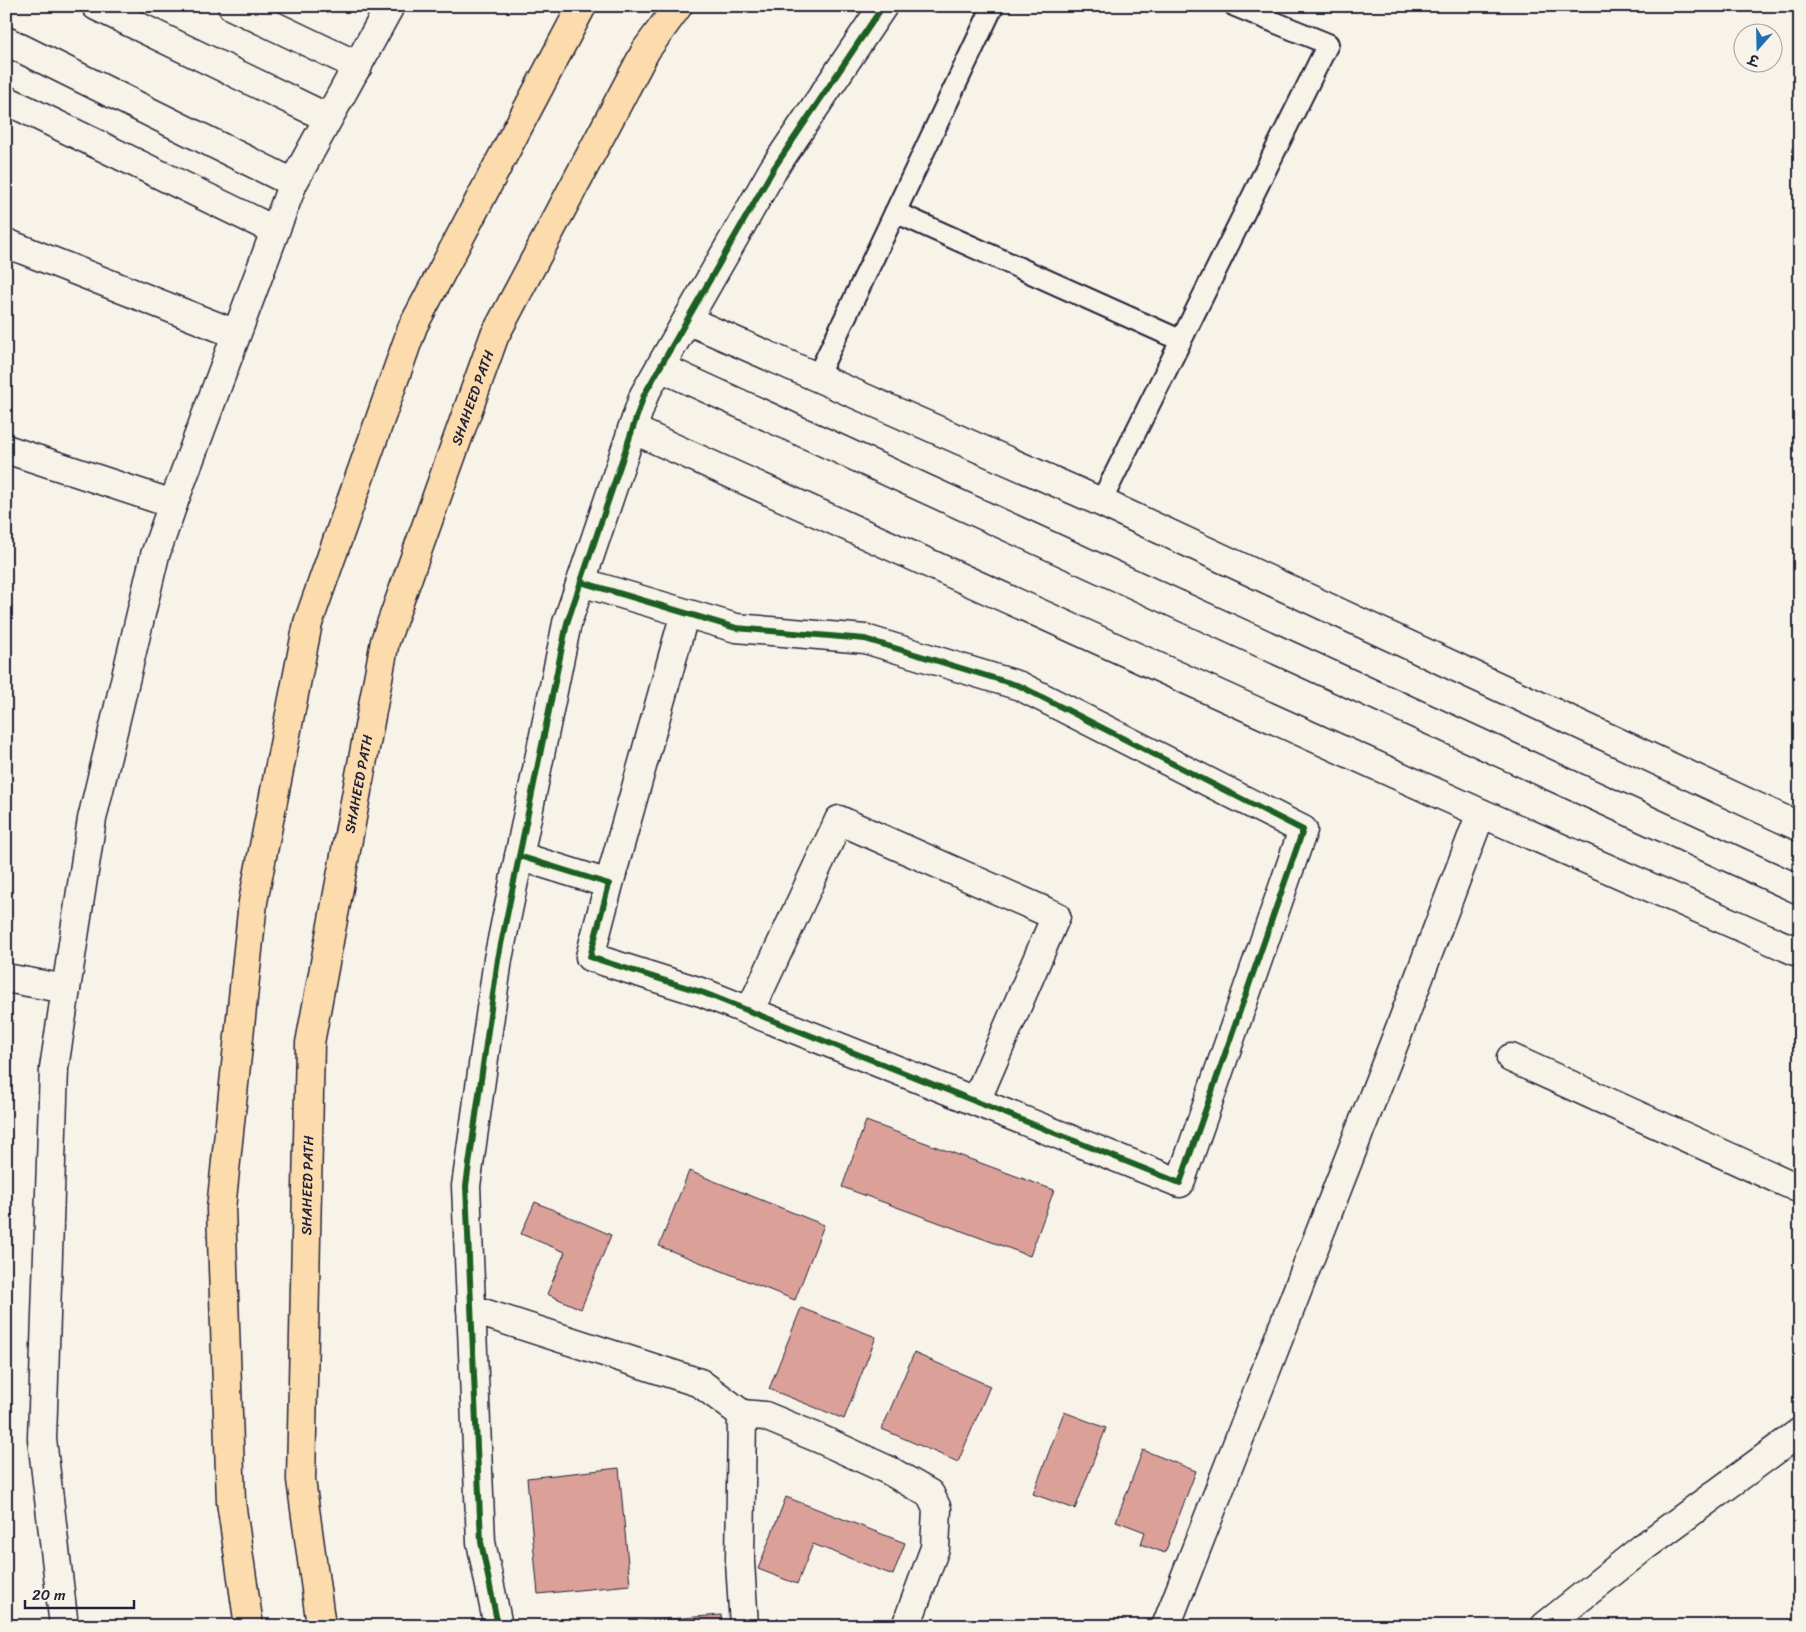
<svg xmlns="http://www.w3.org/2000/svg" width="1806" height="1632" viewBox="0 0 1806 1632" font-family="Sriracha,'Playpen Sans Deva',sans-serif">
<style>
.building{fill:#dba199;stroke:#22223b}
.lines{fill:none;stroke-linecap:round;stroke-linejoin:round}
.lane-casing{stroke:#22223b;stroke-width:24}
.street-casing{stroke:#22223b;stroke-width:31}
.secondary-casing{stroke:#22223b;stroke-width:31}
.highway-casing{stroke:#22223b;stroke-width:31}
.lane{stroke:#f7f3e8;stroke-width:20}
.street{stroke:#f7f3e8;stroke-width:28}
.secondary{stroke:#f7f3e8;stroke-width:28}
.highway{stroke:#fcdcac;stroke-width:28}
.cycleway-casing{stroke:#f7f3e8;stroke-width:9}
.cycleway{stroke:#1b5e20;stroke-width:6}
.labels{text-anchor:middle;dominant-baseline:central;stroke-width:4.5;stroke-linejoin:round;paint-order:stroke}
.street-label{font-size:14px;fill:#22223b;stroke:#f7f3e8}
</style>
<rect width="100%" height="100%" fill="#f7f3e8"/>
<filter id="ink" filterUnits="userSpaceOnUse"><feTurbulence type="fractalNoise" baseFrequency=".02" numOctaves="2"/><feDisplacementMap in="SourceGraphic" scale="10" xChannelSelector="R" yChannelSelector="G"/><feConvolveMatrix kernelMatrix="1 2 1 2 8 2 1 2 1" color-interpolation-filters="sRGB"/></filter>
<g filter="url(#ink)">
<path class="building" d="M866,1121l188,69 -24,66 -188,-69z
M689,1171l135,54 -29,75 -136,-54z
M535,1202l76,33 -30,74 -34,-15 18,-42 -44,-18z
M801,1308l75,29 -32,82 -75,-30z
M914,1353l76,33 -32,76 -76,-33z
M1064,1412l42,16 -31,81 -42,-15z
M1143,1450l53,21 -31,82 -24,-9 4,-12 -29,-11z
M619,1468l11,117 -92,9 -11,-116z
M786,1497l119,46 -12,32 -80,-31 -16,40 -39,-15z
M721,1615l1,11h-144z"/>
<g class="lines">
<g class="lane-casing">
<path id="lane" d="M895,212l285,128
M817,377l176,-371
M1101,502l227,-458 -93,-38"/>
</g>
<g class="street-casing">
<path id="street" d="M96,6l232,112
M232,6l126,60
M6,41l287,142
M6,100l268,130
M6,243l230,91
M632,429l849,384 319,140
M6,449l167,55
M519,856l90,28 -19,73 114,36 476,190 123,-353 -283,-144 -155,-47 -129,-11 -155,-46
M609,884l76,-271
M6,978l60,11
M750,1011l89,-191 217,96 -80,185
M1511,1058l289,131
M471,1309l229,74 42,31 23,2 53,22 72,33 40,23 7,15 -2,39 -29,78
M742,1414l-2,148 4,64
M1166,1626l234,-598 81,-215
M1545,1626l100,-80 155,-114"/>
</g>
<g class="secondary-casing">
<path id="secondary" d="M687,320l414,182 699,325
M660,367l1140,523
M64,1626l-22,-187 12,-371 38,-249 63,-264 18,-51 120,-321 97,-177
M498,1626l-17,-84 -15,-356 32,-227 69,-336 77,-228 130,-227 109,-162"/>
</g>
<g class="highway-casing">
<g id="highway">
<path d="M249,1626l-18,-124 -10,-293 32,-307 55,-279 105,-297 169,-320"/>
<path id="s1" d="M321,1626l-20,-146 9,-437 75,-402 109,-304 152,-287 32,-44"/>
</g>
</g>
<use href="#lane" class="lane"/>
<use href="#street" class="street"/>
<use href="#secondary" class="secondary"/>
<use href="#highway" class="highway"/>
<g class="cycleway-casing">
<path id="cycleway" d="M519,856l90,28 -19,73 114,36 476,190 123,-353 -283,-144 -155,-47 -129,-11 -155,-46
M498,1626l-17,-84 -15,-356 32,-227 69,-336 77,-228 130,-227 109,-162"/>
</g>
<use href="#cycleway" class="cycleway"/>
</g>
</g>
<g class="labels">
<g class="street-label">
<text stroke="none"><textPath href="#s1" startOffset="1252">SHAHEED PATH</textPath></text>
<text stroke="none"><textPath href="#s1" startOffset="848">SHAHEED PATH</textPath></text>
<text stroke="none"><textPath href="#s1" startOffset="442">SHAHEED PATH</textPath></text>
</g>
</g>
<rect width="1806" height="1632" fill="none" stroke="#f7f3e8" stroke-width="25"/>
<rect x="12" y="12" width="1781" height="1607" fill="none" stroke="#22223b" stroke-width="2" filter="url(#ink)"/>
<g transform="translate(1758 48) rotate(200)"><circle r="24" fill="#f7f3e8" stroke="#a29fa3"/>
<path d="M0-4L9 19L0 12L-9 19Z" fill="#1f6fb2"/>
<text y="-8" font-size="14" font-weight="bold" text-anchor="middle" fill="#22223b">उ</text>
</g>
<path d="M25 1600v8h109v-8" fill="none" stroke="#22223b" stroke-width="2.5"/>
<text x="32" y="1600" font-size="15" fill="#22223b" stroke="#f7f3e8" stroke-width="4" paint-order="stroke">20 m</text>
</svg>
